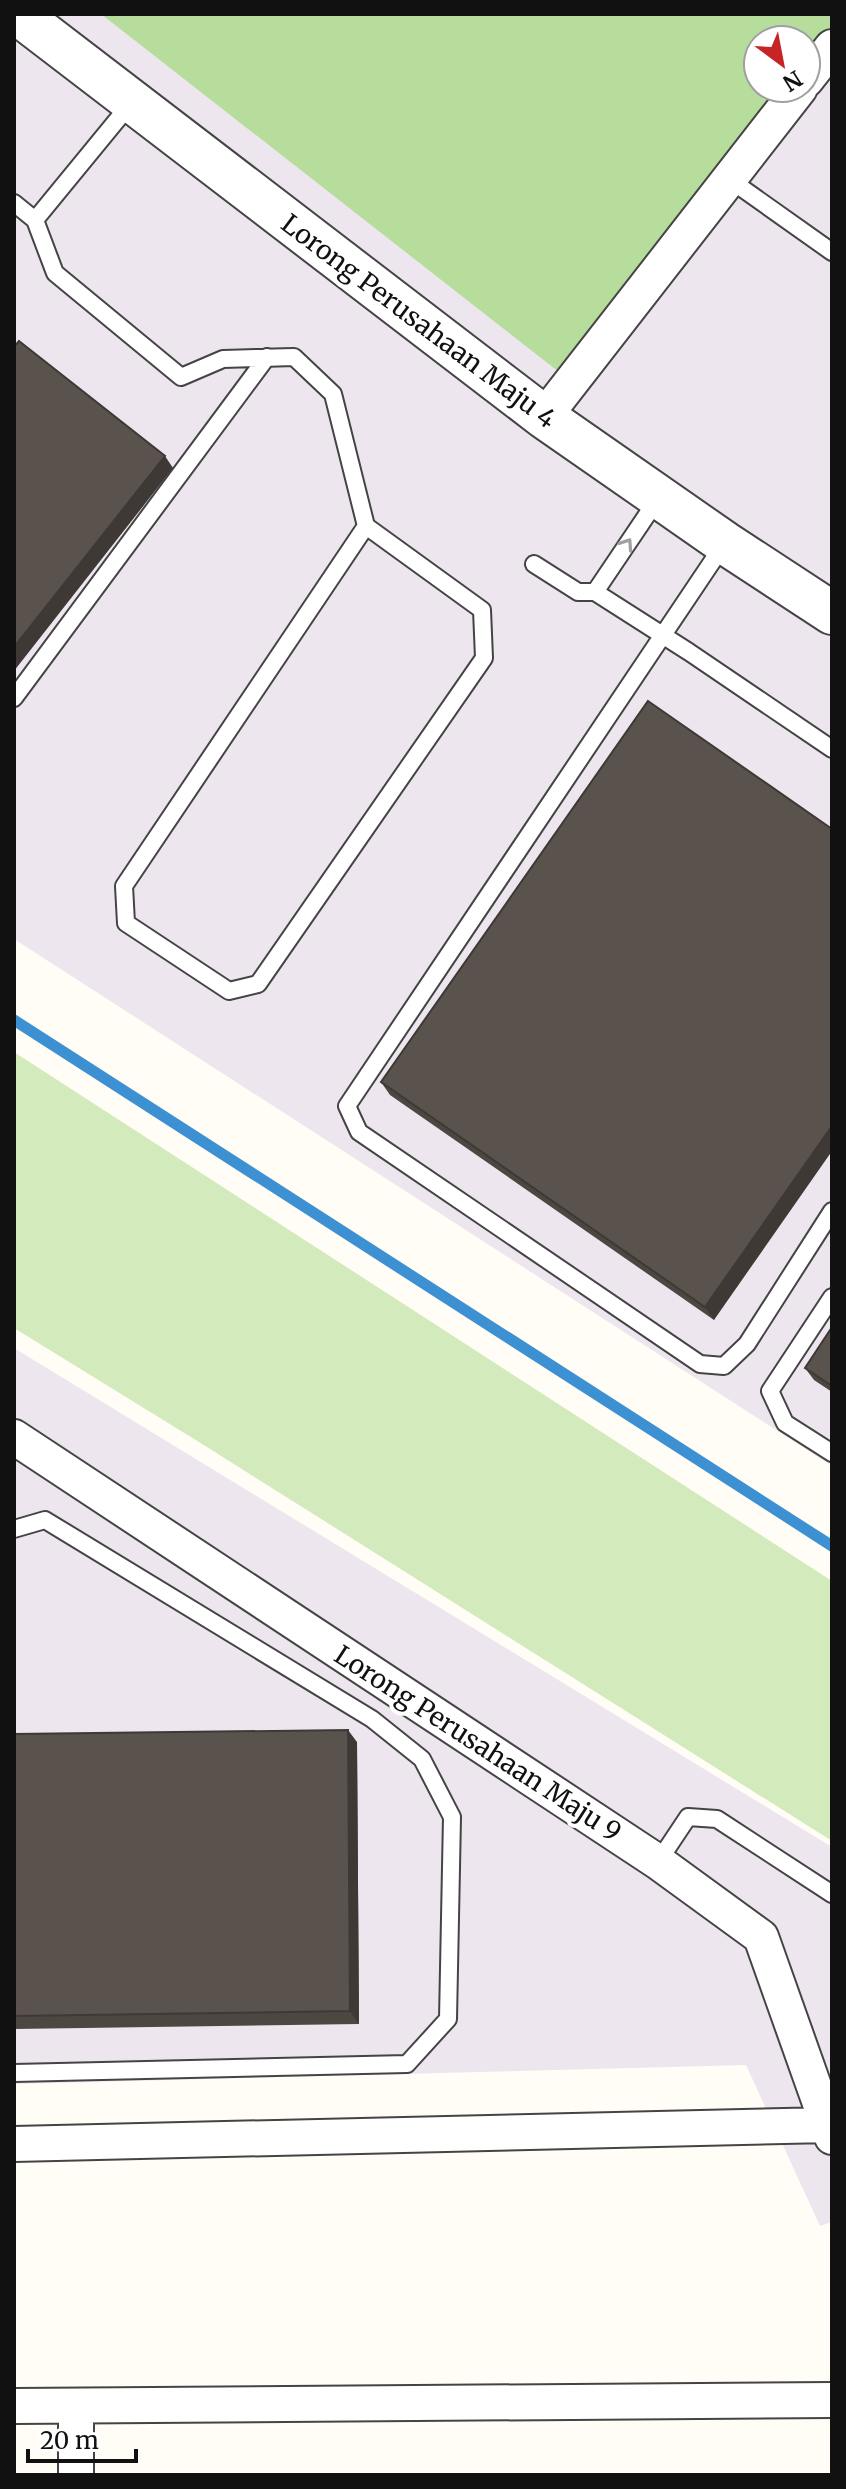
<svg xmlns="http://www.w3.org/2000/svg" width="846" height="2489" viewBox="0 0 846 2489" font-family="Merriweather,serif">
<style>
.industrial{fill:#eee6ef;fill-rule:evenodd}
.green{fill:#d3ebbc}
.forest{fill:#b6dd9b}
.lines{fill:none;stroke-linecap:round;stroke-linejoin:round}
.stream{stroke:#3d90d1;stroke-width:11}
.service-casing{stroke:#444;stroke-width:20}
.minor-casing{stroke:#444;stroke-width:38}
.tertiary-casing{stroke:#444;stroke-width:46}
.service{stroke:#fff;stroke-width:16}
.minor{stroke:#fff;stroke-width:34}
.tertiary{stroke:#fff;stroke-width:42}
.wall{fill:#4d4742}
.shaded-wall{fill:#3f3936}
.building{fill:#5a524d;stroke:#3f3936;stroke-width:2}
.oneway{stroke:#a0a0a0}
.labels{text-anchor:middle;dominant-baseline:central;stroke-width:8;stroke-linejoin:round;paint-order:stroke}
.street-label{font-size:26px;fill:#111;stroke:#fff}
</style>
<rect width="100%" height="100%" fill="#fffdf5"/>
<path class="industrial" d="M14,14h818v1452l-818,-527zM758,40h48v48h-48z
M14,1348l818,499v375l-12,4 -74,-161 -732,19z"/>
<path class="green" d="M14,1052l818,529v260l-625,-394 -193,-119z"/>
<path class="forest" d="M101,14h731v12l-26,33v-19h-48v48h25l-224,284z"/>
<g class="lines">
<path class="stream" d="M14,1020l818,526"/>
<g class="service-casing">
<path id="service" d="M729,179l103,73
M14,203l21,17 20,53 126,104 42,-18 71,-2 39,37 33,132 116,84 2,48 -226,326 -29,7 -103,-68 -2,-37 242,-360
M35,220l96,-117
M724,544l-377,562 12,26 341,232 24,2 23,-22 85,-133
M534,564l44,28h17l94,60 143,97
M595,592l64,-95
M14,698l253,-341
M832,1297l-62,94 15,32 47,30
M14,1529l31,-9 327,199 50,40 30,58 -4,202 -41,45 -393,9
M658,1862l30,-45 29,2 115,75"/>
</g>
<g class="minor-casing">
<path id="minor" d="M806,80l26,-33
M544,417l256,-329
M14,1437l644,425 103,75 71,200
M14,2144l814,-19
M14,2406l818,-6
M76,2475v-69"/>
</g>
<g class="tertiary-casing">
<path id="tertiary" d="M18,14l526,403 181,126 107,70"/>
</g>
<use href="#service" class="service"/>
<use href="#minor" class="minor"/>
<use href="#tertiary" class="tertiary"/>
</g>
<path class="wall" d="M832,829l-118,491 -324,-225 -9,-13z
M832,1327v65l-18,-12 -9,-12z
M14,1734l343,8 2,282 -345,5z"/>
<path class="shaded-wall" d="M165,456l8,12 -159,203v-24z
M832,1126v25l-118,169 -9,-13z
M348,1730l9,12 2,282 -9,-13z"/>
<path class="building" d="M19,341l146,115 -151,191v-300z
M648,701l184,128v297l-127,181 -324,-225z
M832,1327v59l-27,-18z
M348,1730l2,281 -336,5v-282z"/>
<defs><path id="oneway-chevron" d="M-2-3.5L2.5 0L-2 3.5" fill="none" stroke-width="1.6" stroke-linecap="round" stroke-linejoin="round" transform="scale(2)"/></defs>
<use class="oneway" href="#oneway-chevron" transform="translate(627 544) rotate(-56)"/>
<g class="labels">
<g class="street-label">
<text transform="translate(419 321) rotate(37)">Lorong Perusahaan Maju 4</text>
<text transform="translate(478 1743) rotate(33)">Lorong Perusahaan Maju 9</text>
</g>
</g>
<rect width="846" height="2489" fill="none" stroke="#111111" stroke-width="32"/>
<g transform="translate(782 64) rotate(148)"><circle r="38" fill="#ffffff" stroke="#a0a0a0" stroke-width="2"/>
<path d="M0-6L14 30L0 20L-14 30Z" fill="#c62425"/>
<text y="-12" font-size="22" font-weight="bold" text-anchor="middle" fill="#111111">N</text>
</g>
<path d="M28 2449v12h108v-12" fill="none" stroke="#111111" stroke-width="4"/>
<text x="40" y="2449" font-size="24" fill="#111111" stroke="#ffffff" stroke-width="6" paint-order="stroke">20 m</text>
</svg>
